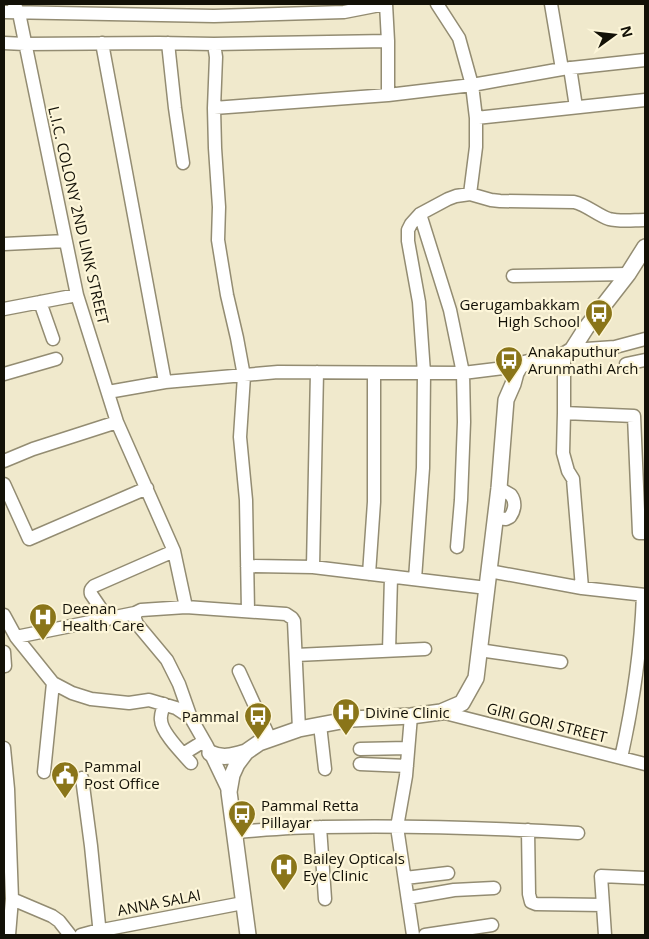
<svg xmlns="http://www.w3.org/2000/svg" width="649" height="939" viewBox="0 0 649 939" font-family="'Open Sans',sans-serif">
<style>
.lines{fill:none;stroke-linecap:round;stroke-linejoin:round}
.minor-casing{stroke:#938c72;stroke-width:15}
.major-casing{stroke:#938c72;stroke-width:18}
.minor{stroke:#fff;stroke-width:12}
.major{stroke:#fff;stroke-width:15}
.labels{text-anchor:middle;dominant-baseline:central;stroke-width:4.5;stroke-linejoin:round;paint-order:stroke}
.street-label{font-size:15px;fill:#131107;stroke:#fdf6d9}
.poi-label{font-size:15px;fill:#131107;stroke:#fdf6d9;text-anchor:start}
</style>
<rect width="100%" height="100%" fill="#f0e9cc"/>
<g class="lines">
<g class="minor-casing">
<path id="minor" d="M14,4l5,9 58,282 40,127 57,129 12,56
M386,4l2,37v54
M437,4l22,34 13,47 4,33v29l-6,47
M551,4l11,65
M4,12l210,4 130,-4 41,-8
M4,43l21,1 134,-1 55,1 2,13 -2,51 1,40 4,59 -1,33 9,55 10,43 7,38 -4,61 6,63 2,111
M102,43l63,339
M168,43l7,65 8,55
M214,44l174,-3
M570,68l6,39
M214,108l174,-13 84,-10 90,-16 83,-9
M476,118l169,-18
M420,214l30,96 13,63 1,49 -3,78 -4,47
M4,244l62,-3
M513,276l115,-2
M40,302l13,37
M4,309l73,-14
M572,350l43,-3 30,-8
M564,355v58l70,3 5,117h6
M626,364l19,-4
M4,374l52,-15
M108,392l57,-10 113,-10 185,1 57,-7
M564,413l-1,40 5,18 5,8 9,109
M4,461l29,-12 84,-27
M4,484l25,55 118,-51
M496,518l10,1 4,-2c5,-7 6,-15 1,-22l-12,-7
M247,566l66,1 174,21
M313,567l4,-195
M489,571l93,17 63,7
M369,574l5,-72v-129
M415,579l8,-111 1,-95 -5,-71 -11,-61v-11l3,-6 9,-10 28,-15 8,-3 14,-2 21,6 9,1 74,1c13,3 23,13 35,17 11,3 25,1 36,1
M4,615l12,22 37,46 19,10 19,6 38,4 20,-3 27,8 15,10 16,28 22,46
M108,619l-17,-25c-1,-4 0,-5 3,-8l80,-35
M16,637l119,-24
M479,650l82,12
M389,651l2,-74
M4,652l1,14h-1
M296,655l129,-6
M239,671l31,68
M164,704c-1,5 -4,11 -3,16 0,12 22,34 30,43
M441,712l204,52
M411,716l-5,60 -9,51 16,108
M191,718l-12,-34 -12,-24 -30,-36 -2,-5v-6l6,-3 45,-3 100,7 6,4 2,3 5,108
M320,725l5,44
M4,748l4,41 4,110 -3,36
M360,749l48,-1
M183,754l21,-13
M621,758c12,-54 20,-108 22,-163
M360,764l47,2
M44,772l9,-89
M82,778l9,68 9,89
M320,827l5,72
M528,830l1,64 2,8 5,2 67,1
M234,832c29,-2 59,-5 88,-5 85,-2 171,1 256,6
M405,878l43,-5
M408,898l46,-8 40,-2
M12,899l40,17 7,5 11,14
M81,935l11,-3 151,-29
M425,935l67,-10
M605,935l-4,-59 44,2"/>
</g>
<g class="major-casing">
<path id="major" d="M210,753c13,6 22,3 36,-1
M248,935l-19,-143 3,-17 5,-11 9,-12 13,-9 40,-14 21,-4 32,-6 59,-3 30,-4 21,-9 14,-25 23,-190 7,-88 7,-16 3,-11 4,-7 6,-3 38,-8 8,-5 14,-22 42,-54 17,-27"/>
</g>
<use href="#minor" class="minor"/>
<use href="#major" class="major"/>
</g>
<defs>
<g id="bus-pin" transform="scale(1.4375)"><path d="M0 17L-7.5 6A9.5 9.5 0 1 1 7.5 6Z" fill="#8a7519" stroke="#fdf6d9"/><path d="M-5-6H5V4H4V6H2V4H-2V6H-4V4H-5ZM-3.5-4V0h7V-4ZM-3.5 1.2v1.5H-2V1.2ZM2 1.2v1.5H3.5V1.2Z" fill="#fff"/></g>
<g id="hospital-pin" transform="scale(1.4375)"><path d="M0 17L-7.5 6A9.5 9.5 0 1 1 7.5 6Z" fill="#8a7519" stroke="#fdf6d9"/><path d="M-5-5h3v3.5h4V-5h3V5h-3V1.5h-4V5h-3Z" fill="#fff"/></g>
<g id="civic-pin" transform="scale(1.4375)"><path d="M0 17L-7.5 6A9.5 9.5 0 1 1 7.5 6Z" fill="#8a7519" stroke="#fdf6d9"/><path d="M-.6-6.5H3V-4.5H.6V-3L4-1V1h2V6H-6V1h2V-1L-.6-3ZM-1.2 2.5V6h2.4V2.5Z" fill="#fff"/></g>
</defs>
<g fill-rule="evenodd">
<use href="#bus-pin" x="599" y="313"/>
<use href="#bus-pin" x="509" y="360"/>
<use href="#hospital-pin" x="43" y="617"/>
<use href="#hospital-pin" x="346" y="712"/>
<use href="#bus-pin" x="258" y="716"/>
<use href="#civic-pin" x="65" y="775"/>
<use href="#bus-pin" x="242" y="814"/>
<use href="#hospital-pin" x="284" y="867"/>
</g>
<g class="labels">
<g class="street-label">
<text transform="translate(79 215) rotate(77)">L.I.C. COLONY 2ND LINK STREET</text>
<text transform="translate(547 722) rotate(14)">GIRI GORI STREET</text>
<text transform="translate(159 902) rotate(-11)">ANNA SALAI</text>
</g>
<g class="poi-label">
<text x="580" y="304" text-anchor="end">Gerugambakkam<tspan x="580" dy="17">High School</tspan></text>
<text x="528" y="351">Anakaputhur<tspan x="528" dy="17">Arunmathi Arch</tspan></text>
<text x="62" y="608">Deenan<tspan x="62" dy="17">Health Care</tspan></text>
<text x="365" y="712">Divine Clinic</text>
<text x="239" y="716" text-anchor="end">Pammal</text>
<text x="84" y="766">Pammal<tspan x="84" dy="17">Post Office</tspan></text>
<text x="261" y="805">Pammal Retta<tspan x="261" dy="17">Pillayar</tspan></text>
<text x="303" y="858">Bailey Opticals<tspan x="303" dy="17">Eye Clinic</tspan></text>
</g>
</g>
<rect width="649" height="939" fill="none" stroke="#131107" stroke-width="10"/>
<g transform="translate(614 35) rotate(75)" stroke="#fdf6d9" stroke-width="4" paint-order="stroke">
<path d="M0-4L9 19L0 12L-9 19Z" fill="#131107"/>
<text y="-8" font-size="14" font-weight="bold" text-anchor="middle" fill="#131107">N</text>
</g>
</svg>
